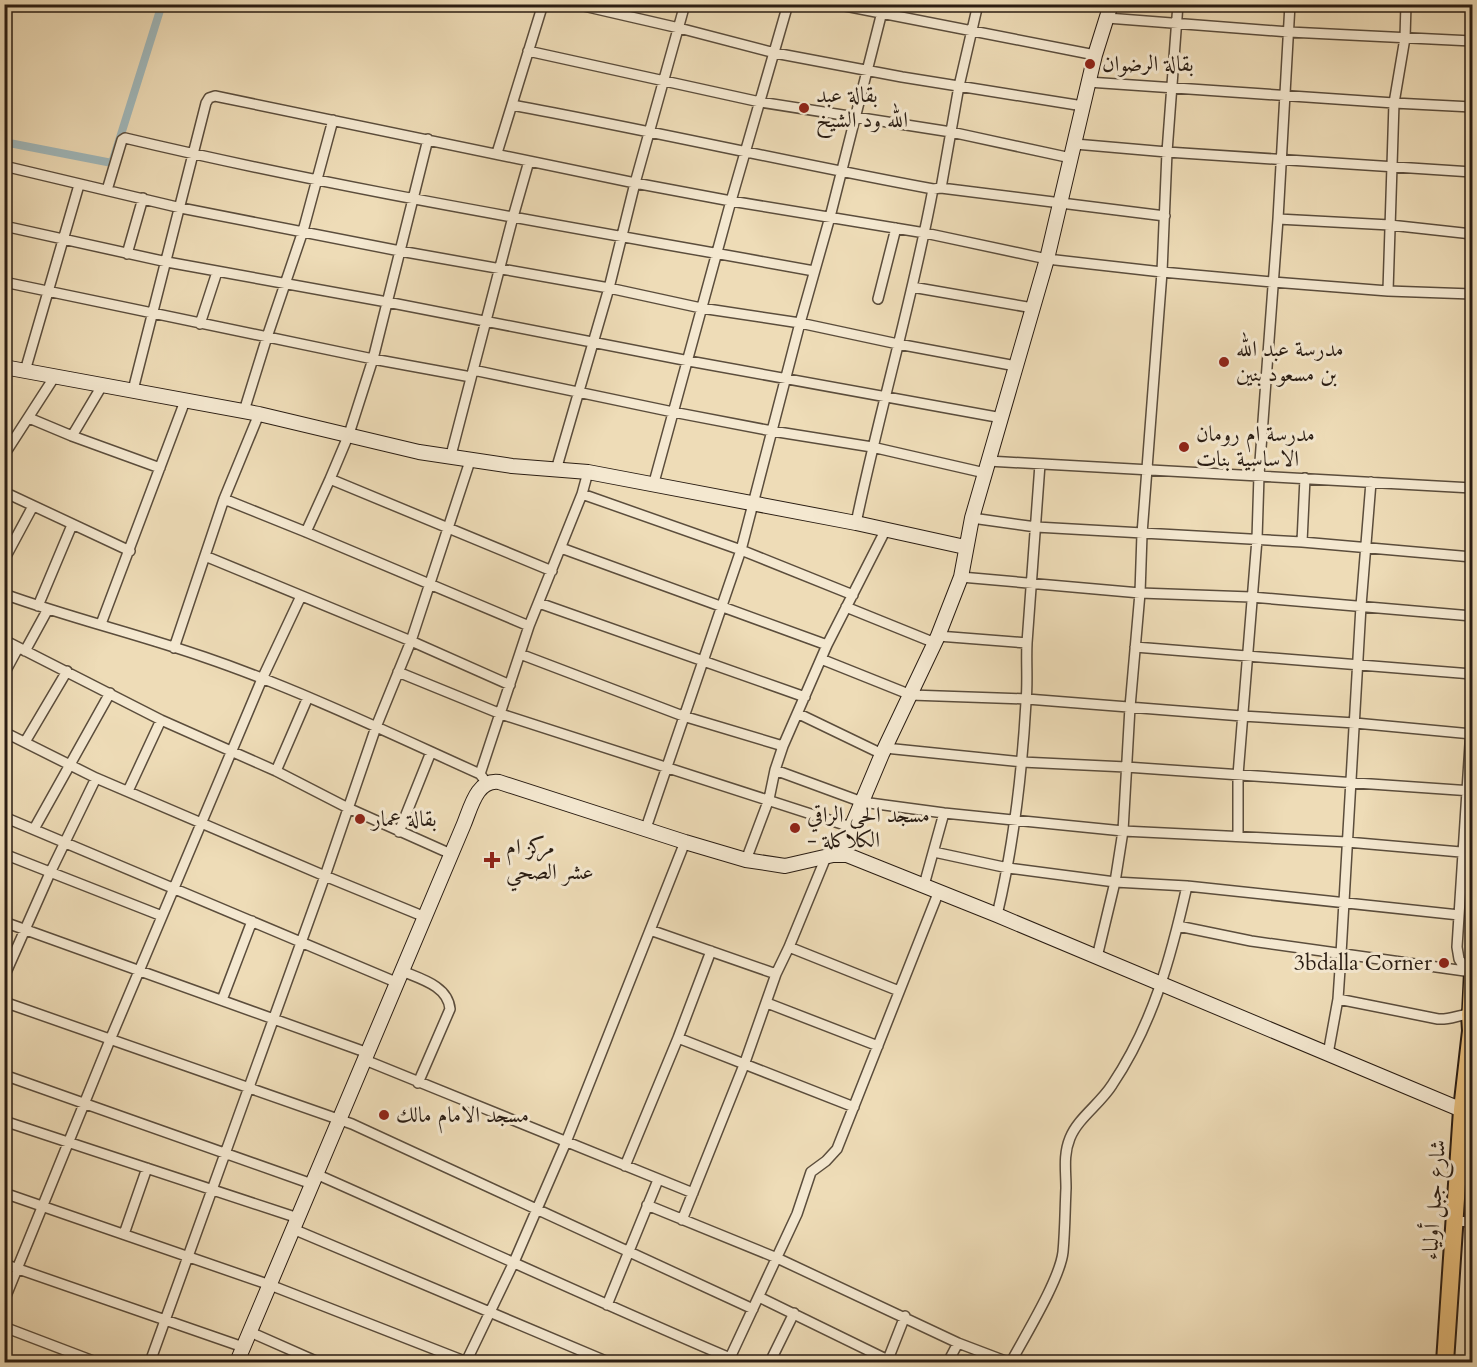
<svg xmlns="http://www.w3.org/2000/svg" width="1477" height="1367" viewBox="0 0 1477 1367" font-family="Cardo,Amiri,serif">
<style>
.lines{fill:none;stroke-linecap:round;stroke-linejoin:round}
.canal{stroke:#a0b8bb;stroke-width:8}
.street-casing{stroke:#5b4d3c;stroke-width:12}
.secondary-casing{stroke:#2a1d13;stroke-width:16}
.primary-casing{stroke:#2a1d13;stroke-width:18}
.highway-casing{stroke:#2a1d13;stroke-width:20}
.street{stroke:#f4e8d0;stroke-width:9}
.secondary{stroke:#f4e8d0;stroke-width:14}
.primary{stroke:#e7be7c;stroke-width:15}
.highway{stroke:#e7be7c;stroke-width:16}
.poi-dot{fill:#8f2418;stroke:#f4e8d0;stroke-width:2}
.labels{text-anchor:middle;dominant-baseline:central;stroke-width:6;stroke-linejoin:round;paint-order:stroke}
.poi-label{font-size:22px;fill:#2a1d13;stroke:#f4e8d0;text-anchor:start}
.street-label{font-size:22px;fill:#2a1d13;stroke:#f4e8d0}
</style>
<rect width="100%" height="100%" fill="#eedcb7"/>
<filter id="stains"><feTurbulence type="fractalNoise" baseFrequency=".00333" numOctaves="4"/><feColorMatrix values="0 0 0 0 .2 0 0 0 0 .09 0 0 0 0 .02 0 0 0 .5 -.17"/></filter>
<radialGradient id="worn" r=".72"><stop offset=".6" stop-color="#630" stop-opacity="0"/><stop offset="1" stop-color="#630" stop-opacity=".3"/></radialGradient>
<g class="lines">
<path class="canal" d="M4,142l108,21 50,-159"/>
<g class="street-casing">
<path id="street" d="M575,4l104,24 96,25 127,24 181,29
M835,4l260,51
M1107,18l182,14 183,9
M528,51l232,51 191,30 120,26
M1088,82l306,21 78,4
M512,105c141,26 280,58 421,84l8,-1 224,28
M428,139l-55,220 -24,75 -19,45 222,92
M1075,144l92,8 305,20
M497,153l46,-149
M4,166l177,42 219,43 209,37 92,20 99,15 98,21 118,22
M941,188l18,-102 19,-82
M107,190l15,-50 3,-2c227,54 459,91 689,133
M1278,219l112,6 82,9
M4,226l163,36 220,40 302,59 313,57
M127,254l16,-56
M4,282l369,77 98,18
M912,287l121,21
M1388,291l6,-188 11,-65 1,-34
M878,299l18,-71
M200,324l17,-52
M473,370l200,42 99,19 100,16 113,26
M25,371l54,-186
M133,390l73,-287 3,-5 6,-2 420,87 96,18 194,32 122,26 115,13 111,10 115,9 84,3
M244,411l23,-74 36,-106 30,-111
M29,418l43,18 88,32
M72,436l31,-52
M4,455l51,-79
M451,455l62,-238 16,-56
M988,461l484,27
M556,470l53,-182 26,-105 50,-179
M653,486l78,-285 57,-197
M4,492l126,59
M582,494l159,56 112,45
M224,499l82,33 223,94
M972,518l64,9 266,15 170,15
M856,523c23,-111 56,-221 77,-334
M306,532l24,-53
M1302,542l3,-64
M561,548l266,97
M205,556l206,85 99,44
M4,560l29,-54
M961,577l179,16 111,4 221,19
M4,594c66,24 134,40 200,63 94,32 185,76 276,117l6,8
M539,603l266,94
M38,606l34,-81
M846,607l89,36
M101,624l84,-223
M938,636l89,7
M4,640l157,80 115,51 72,37 103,46
M1135,647l337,27
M174,648l50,-149 35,-85
M25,651l23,-42
M520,654l163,62 100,30
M821,659l90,36 116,4 215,17 113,7 117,11
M398,672l103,42 350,113
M4,674l14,-26
M799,714l83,40
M4,732l92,46 229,98 100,41
M25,742l42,-71
M885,748l137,14 104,5 346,24
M775,770l87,32 82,11 179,18 224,11 125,11
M276,771l32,-74
M480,774l49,-148 53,-132 6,-22
M128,791l33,-71
M4,817l394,166
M646,828l95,-278 59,-227 30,-106 54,-213
M34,829l76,-136
M399,832l32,-80
M1238,836v-61l19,-236 2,-64 19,-256 12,-215
M934,852l74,16 107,14 72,4 272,29
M4,854l158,62
M746,860l23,-61 6,-29 8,-24 44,-101 58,-114
M924,885l20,-72
M997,915c17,-71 25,-141 29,-213 2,-20 0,-40 1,-59 4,-60 9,-119 13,-179
M4,922l364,131
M1178,926l73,15 221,31
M650,930l126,44
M789,947l110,44
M1097,957l18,-75 8,-51 7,-124 10,-114 2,-59 20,-262 5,-120 11,-148
M1466,970l-7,-11 -2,-12 15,-234
M402,971c19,8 46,15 48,38l-32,74
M4,977l46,-104 46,-95
M1338,999l100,20c12,1 20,-4 32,-5
M222,1000l30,-79
M4,1002l348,122 401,185
M767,1003l111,43
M678,1038l176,69
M1328,1054l10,-55 3,-45 20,-348 10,-124
M365,1060l328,133
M4,1075l308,109
M4,1121l294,97
M625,1166l53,-128 33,-87
M316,1174c138,61 275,125 414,184
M4,1193l266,92 197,77
M647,1205l130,53 181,85 50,19
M682,1220l62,-155 32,-91 13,-27 37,-90
M1455,1221l17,1
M293,1229l315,133
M124,1234l23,-66
M4,1264l239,83
M759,1297l133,65
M4,1301l106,-261 152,-361 39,-83
M607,1305l51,-125
M4,1327l92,35
M250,1332l68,30
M150,1362l175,-486 51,-149 35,-86 60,-183
M466,1362l48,-100 52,-120 119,-300
M728,1362l69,-148 14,-42 15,-11 11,-12 102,-258
M770,1362l24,-49
M887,1362l18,-46
M948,1362l10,-19
M1011,1362c14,-26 49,-83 52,-110 2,-21 2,-43 3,-64 0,-17 -3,-33 4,-50 8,-20 30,-34 42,-53 41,-61 59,-128 75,-199"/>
</g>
<g class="secondary-casing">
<path id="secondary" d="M4,367l255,47 160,38 93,14 76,6 268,51 109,24
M840,854l42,-100 56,-118 23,-59 11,-59 75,-259 48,-204 16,-51
M237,1362l227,-538c7,-17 13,-45 35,-42l186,60 61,18 39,6 48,-11h14l150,60 465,195"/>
</g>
<g class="primary-casing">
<path id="primary" d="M1470,1014l2,-42"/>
</g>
<g class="highway-casing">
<path id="highway" d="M1445,1362l17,-252 9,-79 -1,-17h2"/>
</g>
<use href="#street" class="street"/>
<use href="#secondary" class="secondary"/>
<use href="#primary" class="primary"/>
<use href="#highway" class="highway"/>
</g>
<g class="poi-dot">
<circle cx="1090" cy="64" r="6"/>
<circle cx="804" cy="108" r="6"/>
<circle cx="1224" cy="362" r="6"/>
<circle cx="1184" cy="447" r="6"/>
<circle cx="360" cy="819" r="6"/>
<circle cx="795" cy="828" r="6"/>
<path d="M489 851h6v6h6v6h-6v6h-6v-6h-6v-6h6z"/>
<circle cx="1444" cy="963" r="6"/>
<circle cx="384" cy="1115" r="6"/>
</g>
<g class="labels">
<g class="poi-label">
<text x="1102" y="64">بقالة الرضوان</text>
<text x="816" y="95">بقالة عبد<tspan x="816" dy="25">الله ود الشيخ</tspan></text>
<text x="1236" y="349">مدرسة عبد الله<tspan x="1236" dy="25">بن مسعود بنين</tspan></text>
<text x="1196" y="434">مدرسة ام رومان<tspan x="1196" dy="25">الاساسية بنات</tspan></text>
<text x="807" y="815">مسجد الحي الراقي<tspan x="807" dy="25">- الكلاكلة</tspan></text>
<text x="372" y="819">بقالة عمار</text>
<text x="506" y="847">مركز ام<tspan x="506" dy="25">عشر الصحي</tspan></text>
<text x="1432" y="963" text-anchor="end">3bdalla Corner</text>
<text x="396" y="1115">مسجد الامام مالك</text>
</g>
<g class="street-label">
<text transform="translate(1434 1200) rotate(-86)">شارع جبل أولياء</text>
</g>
</g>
<rect width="1477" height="1367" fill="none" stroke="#eedcb7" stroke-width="24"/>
<rect x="6" y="6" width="1465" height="1355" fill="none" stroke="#2a1d13" stroke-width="3"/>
<rect x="12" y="12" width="1453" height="1343" fill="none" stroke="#2a1d13" stroke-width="1.5"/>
<rect width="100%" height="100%" filter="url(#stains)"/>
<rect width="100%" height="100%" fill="url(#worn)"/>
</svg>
